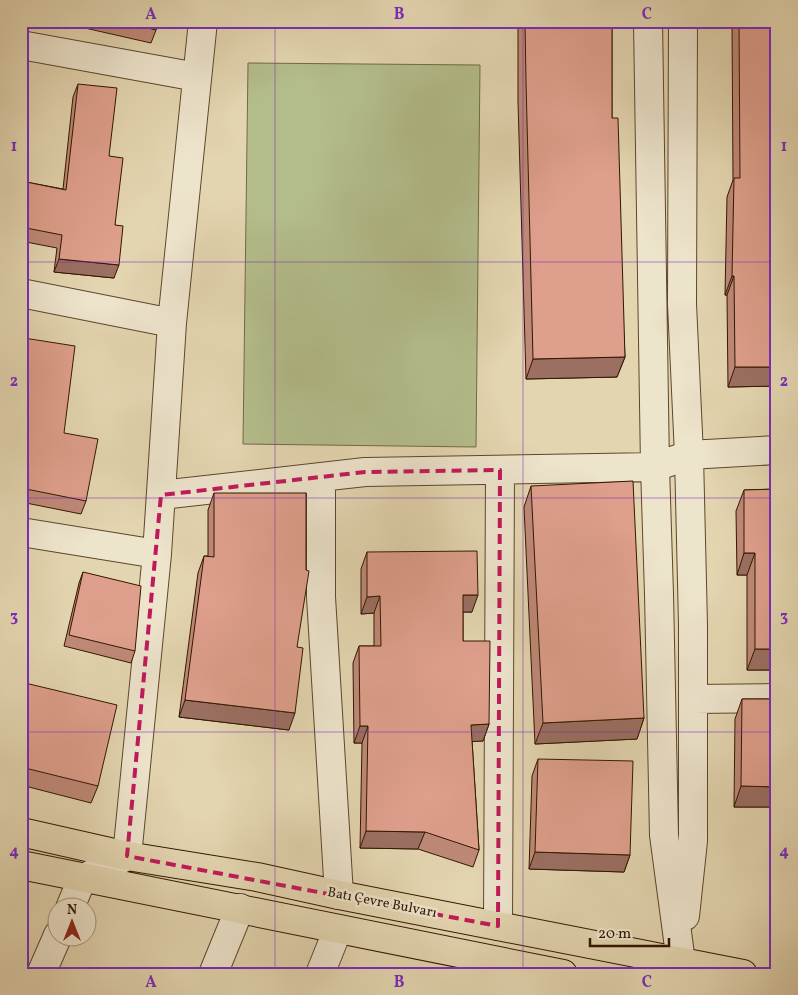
<svg xmlns="http://www.w3.org/2000/svg" width="798" height="995" viewBox="0 0 798 995" font-family="Vollkorn,serif">
<style>
.grass{fill:#b3bd8b;stroke:#726a46}
.lines{fill:none;stroke-linecap:round;stroke-linejoin:round}
.minor-casing{stroke:#5e462c;stroke-width:30}
.major-casing{stroke:#321700;stroke-width:30}
.minor{stroke:#ede4cc;stroke-width:28}
.major{stroke:#e3d5b0;stroke-width:28}
.wall{fill:#bf8978;stroke:#321700}
.shaded-wall{fill:#9b6f62;stroke:#321700}
.building{fill:#de9f8c;stroke:#321700}
.marked{fill:none;stroke:#c2185b;stroke-width:4;stroke-dasharray:10 6;stroke-linejoin:round}
.grid{fill:none;stroke:#7b2cbf;stroke-width:1;stroke-opacity:0.55}
.labels{text-anchor:middle;dominant-baseline:central;stroke-width:5;stroke-linejoin:round;paint-order:stroke}
.street-label{font-size:14px;fill:#321700;stroke:#ede4cc}
.neatline{fill:none;stroke:#7b2cbf;stroke-width:2}
.grid-label{font-size:16px;text-anchor:middle;font-weight:bold;fill:#7b2cbf}
</style>
<rect width="100%" height="100%" fill="#e3d5b0"/>
<filter id="stains"><feTurbulence type="fractalNoise" baseFrequency=".004" numOctaves="4"/><feColorMatrix values="0 0 0 0 .2 0 0 0 0 .09 0 0 0 0 .02 0 0 0 .5 -.17"/></filter>
<radialGradient id="worn" r=".72"><stop offset=".6" stop-color="#630" stop-opacity="0"/><stop offset="1" stop-color="#630" stop-opacity=".3"/></radialGradient>
<path class="grass" d="M248,63l232,2 -4,382 -233,-3z"/>
<g class="lines">
<g class="minor-casing">
<path id="minor" d="M648,21l7,446 4,127 5,241 17,127 -1,12
M683,21l-1,283 7,151 4,170v216l-8,75
M21,45l176,32
M21,293l151,30
M321,477v120l18,298
M161,495l204,-23 290,-5 34,-12 88,-5
M21,532l136,22 -30,302 -45,23 -12,29
M157,554l15,-231 31,-302
M693,699l84,-1
M498,926l2,-456
M41,974l17,-39
M213,974l27,-66
M320,974l18,-45"/>
</g>
<g class="major-casing">
<path id="major" d="M21,832l106,24 130,21 82,18 404,79
M21,865l542,109"/>
</g>
<use href="#minor" class="minor"/>
<use href="#major" class="major"/>
</g>
<path class="wall" d="M41,21h117l-2,9 -5,13 -75,-17 -1,2z
M518,21h94v97l13,239 -8,20 -91,2 -8,-277z
M732,21h45v365l-49,1 -1,-92h-2l2,-98 6,-17z
M78,84l31,72 6,69 -1,53 -60,-6 3,-24 -36,-7v-60l42,8 10,-92z
M21,325l3,13 40,95 22,68 -5,13 -60,-12z
M531,486l113,232 -7,21 -102,5 -11,-237z
M777,489v181h-30v-95h-10l-1,-64 8,-21z
M214,493l83,154 -8,83 -110,-13 19,-144 6,-17h4v-46z
M367,552l105,60h-9v29l26,83 -6,17h-11l7,109 -6,17 -55,-18 -58,-1 2,-105h-8l-1,-80 6,-17h15v-33l-13,1v-45z
M83,572l52,79 -4,12 -67,-17 15,-63z
M21,682l77,104 -7,17 -70,-18z
M742,699h35v108h-43l1,-88z
M538,759l92,96 -6,17 -95,-3 3,-93z"/>
<path class="shaded-wall" d="M59,259l60,6 -5,13 -60,-6z
M732,276h2l-7,19h-2z
M625,357l-8,20 -91,2 7,-20z
M735,367h42v19l-49,1z
M744,553h11l-8,22h-10z
M463,595h15l-6,17h-16z
M380,596l-6,17 -13,1 6,-17z
M755,649h22v21h-30z
M185,700l110,13 -6,17 -110,-13z
M644,718l-7,21 -102,5 8,-21z
M489,724l-6,17 -18,1 6,-17z
M360,726h8l-6,17h-8z
M741,786l36,1v20h-43z
M366,831l59,1 -7,17 -58,-1z
M535,852l95,3 -6,17 -95,-3z"/>
<path class="building" d="M117,21h41l-2,9z
M525,21h87v97h6l7,239 -92,2 -7,-277z
M739,21h38v346h-42l-1,-91h-2l2,-98h6z
M78,84l39,4 -8,68 14,2 -8,67 8,1 -4,39 -60,-6 3,-24 -41,-8v-46l45,9z
M21,88l4,1 -4,18z
M21,325h5l-2,13 51,8 -11,87 34,6 -12,62 -65,-13z
M633,481l11,237 -101,5 -12,-237z
M777,489v160h-22v-96h-11v-63z
M214,493h92v77l3,1 -12,76 6,1 -8,65 -110,-13 19,-144 10,1z
M477,551l1,44h-15v46h27l-1,83 -18,1 8,125 -54,-18 -59,-1 2,-105h-8l-1,-80h22l-1,-50 -13,1v-45z
M83,572l58,14 -6,65 -66,-16z
M21,682l96,23 -19,81 -77,-19z
M742,699h35v88l-36,-1z
M538,759l95,2 -3,94 -95,-3z"/>
<path class="marked" d="M500,470l-2,456 -371,-70 34,-361 204,-23z"/>
<path class="grid" d="M275,21v953M523,21v953M21,262h756M21,498h756M21,732h756"/>
<g class="labels">
<g class="street-label">
<text transform="translate(382 903) rotate(11)">Batı Çevre Bulvarı</text>
</g>
</g>
<rect width="798" height="995" fill="none" stroke="#e3d5b0" stroke-width="55"/>
<g transform="translate(72 922)"><circle r="24" fill="#ede4cc" stroke="#a2927a"/>
<path d="M0-4L9 19L0 12L-9 19Z" fill="#8f2418"/>
<text y="-8" font-size="14" font-weight="bold" text-anchor="middle" fill="#321700">N</text>
</g>
<path d="M590 938v8h79v-8" fill="none" stroke="#321700" stroke-width="2.5"/>
<text x="598" y="938" font-size="15" fill="#321700" stroke="#ede4cc" stroke-width="4" paint-order="stroke">20 m</text>
<rect x="28" y="28" width="742" height="940" class="neatline"/>
<g class="grid-label">
<text x="151" y="19">A</text>
<text x="399" y="19">B</text>
<text x="647" y="19">C</text>
<text x="14" y="151">1</text>
<text x="784" y="151">1</text>
<text x="14" y="386">2</text>
<text x="784" y="386">2</text>
<text x="14" y="621">3</text>
<text x="784" y="621">3</text>
<text x="14" y="856">4</text>
<text x="784" y="856">4</text>
<text x="151" y="987">A</text>
<text x="399" y="987">B</text>
<text x="647" y="987">C</text>
</g>
<rect width="100%" height="100%" filter="url(#stains)"/>
<rect width="100%" height="100%" fill="url(#worn)"/>
</svg>
